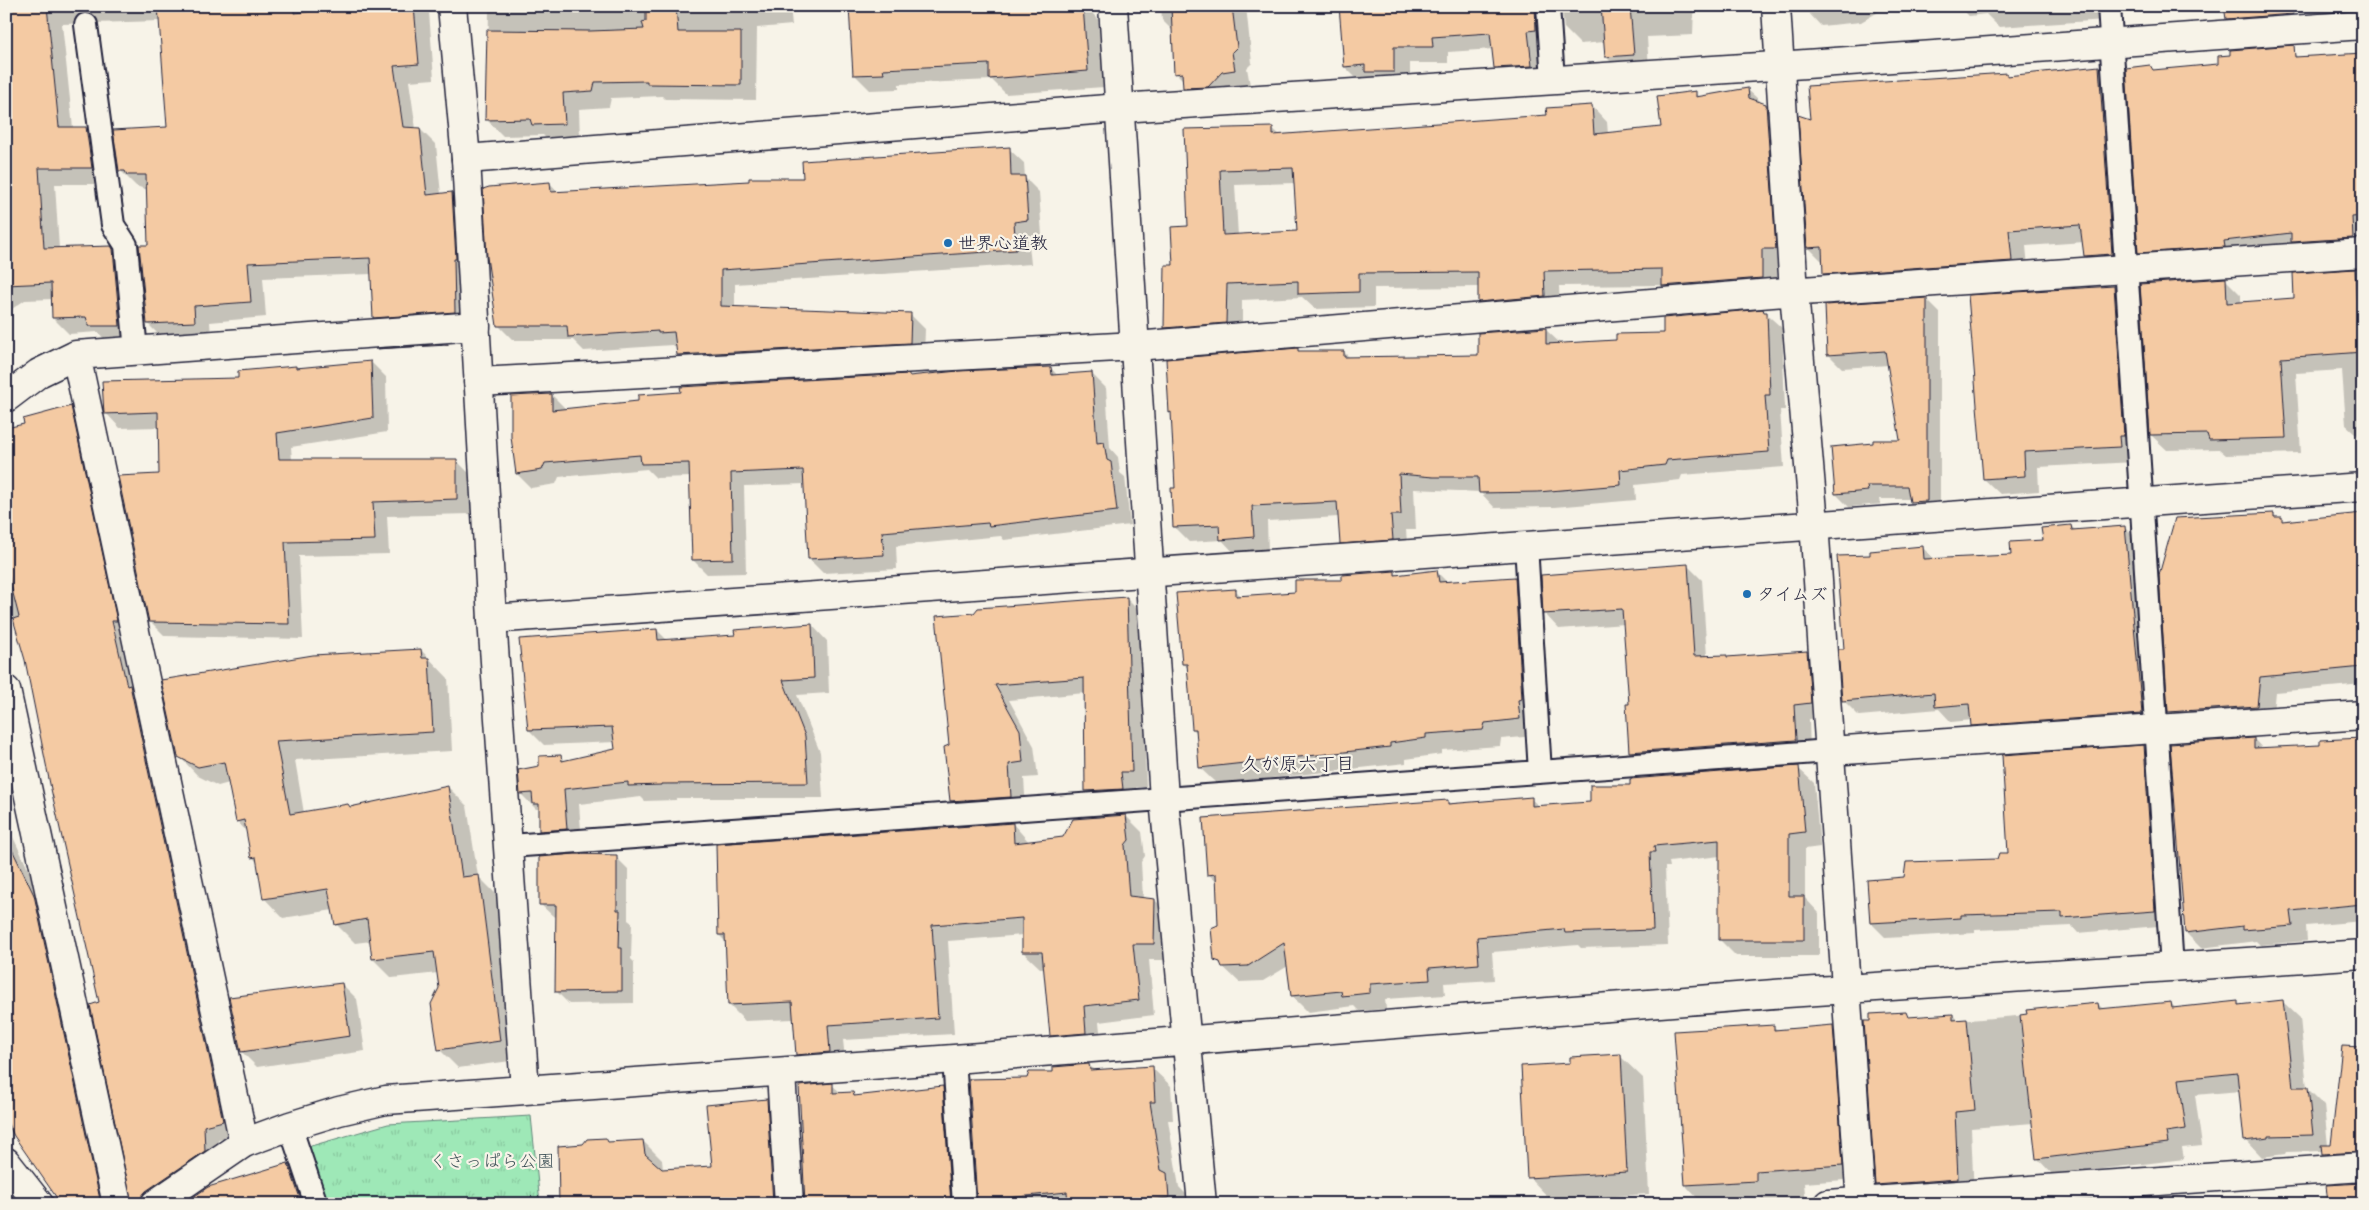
<svg xmlns="http://www.w3.org/2000/svg" width="2369" height="1210" viewBox="0 0 2369 1210" font-family="Itim,'Klee One',sans-serif">
<style>
.grass{fill:url(#grass-tufts);stroke:#608579}
.shadow{fill:#0003;fill-rule:evenodd}
.building{fill:#f4caa3;stroke:#22223b;fill-rule:evenodd}
.lines{fill:none;stroke-linecap:round;stroke-linejoin:round}
.lane-casing{stroke:#22223b;stroke-width:26}
.street-casing{stroke:#22223b;stroke-width:31}
.secondary-casing{stroke:#22223b;stroke-width:31}
.lane{stroke:#f7f3e8;stroke-width:22}
.street{stroke:#f7f3e8;stroke-width:28}
.secondary{stroke:#f7f3e8;stroke-width:28}
.poi-dot{fill:#1f6fb2;stroke:#f7f3e8;stroke-width:2}
.labels{text-anchor:middle;dominant-baseline:central;stroke-width:4.5;stroke-linejoin:round;paint-order:stroke}
.poi-label{font-size:18px;fill:#22223b;stroke:#f7f3e8;text-anchor:start}
.park-label{font-size:18px;fill:#41545a;stroke:#f7f3e8}
.neighbourhood-label{font-size:19px;fill:#22223b;stroke:#f7f3e8}
</style>
<defs>
<pattern id="grass-tufts" width="24" height="20" patternUnits="userSpaceOnUse" patternTransform="scale(1.25)"><rect width="24" height="20" fill="#9ee8b7"/><path d="M3 7l-1-3M5 7V3M7 7l1-3M15 17l-1-3M17 17v-4M19 17l1-3" fill="none" stroke="#88c79e"/></pattern>
</defs>
<rect width="100%" height="100%" fill="#f7f3e8"/>
<filter id="ink" filterUnits="userSpaceOnUse"><feTurbulence type="fractalNoise" baseFrequency=".02" numOctaves="2"/><feDisplacementMap in="SourceGraphic" scale="10" xChannelSelector="R" yChannelSelector="G"/><feConvolveMatrix kernelMatrix="1 2 1 2 8 2 1 2 1" color-interpolation-filters="sRGB"/></filter>
<g filter="url(#ink)">
<path class="grass" d="M531,1116l9,88h-216l-20,-56 84,-24z"/>
<path class="shadow" d="M6,6h417l6,6 5,67 -25,2 7,48h4l16,16 5,49 11,-1 16,16 2,118 -79,6 -16,-16 -3,-43 -109,4 3,39 -56,5 1,15 -47,3 -16,-16v-134l-12,-4 -16,-16 48,-42 -8,-107 -98,3 11,104h13l16,16 5,40h-52l4,65 52,-2 16,17 9,77h-30l-8,-9 -29,2 -16,-16v-19l-28,1 -19,13z
M486,6h304l2,19 -35,3 -1,72 -91,-1 -3,-3 -51,2 -2,9 -30,2 1,31 -31,1 -6,-6 -40,1 -16,-16 2,-110z
M850,6h242v7l6,6 6,68 -98,7 -14,-14 -93,4v5l-29,1 -16,-16z
M1161,6h85l6,57 -5,5 3,17 -12,3 -38,16 -16,-16v-7l-8,-8 -2,-41 -12,-12z
M1340,6h354l-1,29 -46,2 2,33 -27,3 -16,-16 -1,-15 -25,2 -16,-16 -2,-19 -6,2 -9,70 -36,3 -16,-16 -2,-19 -45,3v11h-38v25l-49,-5 -16,-16z
M1805,6h120l-40,2 -24,14 -40,4 -15,-16z
M1959,6h146l1,14 -107,7 -13,-13 -17,2z
M2267,6l3,26 -27,2 -16,-16z
M2294,54l5,4 64,-4v199l-208,14 -15,-15 9,-186 5,5 66,-6z
M2099,67l16,17 13,187 -26,1 -17,-16 -1,-14 -58,4 3,31 -188,13 -17,-17v-10l-16,-16 3,-127 196,-46 2,3z
M1747,89l35,32 9,143h-14l1,29 -99,9 -15,-17 -105,1 1,26 -65,5 -16,-16v-14l-105,1v19l-59,2 -13,-12 -60,3v38l-62,5 -15,-15 9,-62 15,-38 -3,-98 86,-2 8,7 268,-19 44,-10 15,16 1,12 54,-6 33,-35 5,4zM1295,183l3,49 -60,4 -3,-51z
M1009,149l15,14 1,15 14,14 3,43 -14,1 3,28 -296,20v23l175,7 15,15 -1,28 -231,13 -15,-15 -1,-8 -5,-2 -88,6 -11,-11h-60l-15,-15 52,-142 9,10 245,-14z
M2363,270v170l-17,-15 -4,-55 -46,3 5,80 -75,2 -7,-6 -52,1 -16,-15 74,-156 16,16v8l55,-4 -2,-24z
M2114,287l15,15 6,160 -97,5 1,24 -39,3 -16,-15z
M1926,299l14,14v201l-16,1 -14,-16h-30l1,5 -32,3 -13,-13 65,-52 -12,-77 -47,3 -14,-14z
M1763,311l19,17 3,82h-5l4,57 -102,8 -2,5 -45,5 1,15 -82,7 -59,1 -15,-16 -66,-3 2,41h-10l2,25 -52,3 -15,-15 -2,-26 -72,4 1,31 -32,3 -14,-15 -33,2 -15,-15 2,-38 -3,-75 -3,-2 127,-63 3,3h44l6,6 129,-2 66,-27 16,15 56,-3 47,-7z
M371,362l15,15 1,55 -96,15 1,13h164l15,15v39l-84,2 2,38 -90,2 4,83 -138,-3 -15,-15 10,-146 -1,-48 -39,1 -14,-15 189,-46 3,3z
M1051,368l7,8 34,-2 14,14 4,60 8,9 2,16 5,4 5,48 -126,15 -3,-4 -105,10 1,23 -74,4 -14,-14 -4,-75 -61,2 2,87 -39,1 -14,-14 -2,-83 -35,1 -9,-9 -88,8 -3,7 -25,4 -14,-14 35,-79 14,14 343,-34 2,2z
M71,408l14,14 152,714 -19,4 1,25 -56,39h-30l-32,-201 -74,-343 -12,-41 -9,6v-44l10,13 9,-169z
M2361,507h2v177l-88,8 -3,29 -87,6 -15,-15 -9,-137 113,-60 11,7 77,-7z
M2071,526l5,5 48,-4 16,16 17,186 -169,12 -16,-16v-5l-21,2 -12,-13 -80,7 -16,-16 2,-50 26,-94 51,-9 13,13 77,-4z
M1687,565l15,15 5,77 21,1 79,-5 14,14 4,51 -16,1 1,36 -166,11 -14,-14 1,-47 -6,-81 -66,5 -14,-15 -3,-38z
M1394,572l4,4 39,-4 11,11 66,-5 17,17 5,141 -35,3 -1,7 -58,4v4l-36,5v4l-189,21 -17,-16 -3,-35 -4,-4 -4,-60 -6,-5 52,-74 7,7 54,-4 48,-12z
M1126,598l15,15 5,174h-10l2,16 -37,3 -15,-15 -1,-98 -76,7 25,46 4,31 -14,1 2,33 -59,5 -16,-15 -1,-55 -12,-129z
M812,625l15,16 2,52 -32,2 23,57 3,46h-147v2l-31,1 -4,-4 -62,7 3,40 -27,2 -15,-16 -1,-21h-3l-15,-15 19,-27 21,-10 4,4 52,-11 -1,-8 -72,3 -15,-15 128,-100 11,11 68,-5z
M421,650l27,28 4,73 -157,9 9,53 46,-5 98,-21 19,19 11,70 20,20 20,164 -60,8 -19,-19 1,-60 -2,-16 -46,5 -19,-19 -2,-18 -16,2 -19,-19 -3,-14 -50,8 -19,-20 -5,-34 -7,-7 -5,-25 -10,-11 -8,-38 -11,3 -20,-10 -19,-20z
M2254,739l9,10 58,-3 42,-7v182l-57,5 1,15 -47,4 -4,-4 -55,7 -15,-15 -14,-188z
M2144,747l15,15 11,163 -92,8 -6,-7 -97,4v3l-89,5 -15,-15 34,-44 93,-18z
M1798,768l16,15 6,64 -15,2v49l14,15v43h-83l-16,-16v-84l-51,6 1,5h-5l3,78 -87,3 -3,-3 -86,7 2,28 -50,3 1,12 -60,4 1,10 -27,2 -5,-5 -46,6 -16,-16 -4,-30 -25,15 -24,1 -24,-23 4,-33 -1,-43 -10,-9 239,-73 4,4 80,-6 9,8 52,-4 39,-17z
M1126,816l16,16 3,24 -4,6 2,37 12,1 16,16 -1,44h-21l5,55 -55,7 3,27 -35,2 -16,-16 -6,-67h-5l-17,-16v-17l-75,6 6,93 -111,6 3,28 -32,2 -17,-16 -3,-35 -49,2 -16,-16 -3,-63 -7,-7 294,-111 16,18 35,-4z
M6,830l7,7 35,74 64,293h-50l-56,-86z
M616,857l12,12v51l4,3 -1,36 3,3v41l-65,1 -12,-12v-75l-4,-1 -13,-12z
M342,984l15,15 8,52 -108,16 -15,-15z
M2237,1002l4,4 42,-4 17,16 7,70 17,17 4,41h5l30,-59v80l-24,2 -16,-18 -37,1 -1,2 -23,3 -16,-17 -6,-49 -45,4 7,51 -20,2 2,11 -131,16 -16,-17 -4,-35 -62,5 3,68 -68,4 -17,-16 16,-170 5,4 43,-3 5,6 70,-6 70,-11 6,6 67,-7 5,6z
M1773,1026l6,5 53,-5 15,14 10,139 -53,4 2,21h-44l-1,-8 -60,6 -14,-15 -12,-155z
M1620,1056l23,22 6,116 -98,6 -22,-23 42,-113z
M1089,1065l6,6 57,-3 19,18 2,34h-5l11,67 7,7v10h-208l-8,-124 58,-1z
M832,1085l9,8h12l4,4 85,-10 19,19 7,98h-162z
M766,1100l19,19 5,85h-230l24,-59 22,-6 3,4 34,-2 19,19 1,10 50,-3z
M288,1164l15,15 9,25h-127z
M2187,1198l6,6h-79z"/>
<path class="building" d="M6,6h41l12,121h27l6,41h-53l5,80 67,-2 2,3 7,77h-31l-3,-9 -34,1 -1,-35 -45,2z
M158,6h136v7l72,-7h48l5,58 -25,2 9,61 17,1 7,67 25,-3 4,67h-2l1,53 -82,6 -3,-60 -122,5 3,39 -57,4 1,16 -48,2 -8,-79h9l-2,-70h-19l-2,-4h-6l-6,-41 54,-3z
M646,6h30l2,26h63v53l-94,-1v-3l-52,1 -2,9 -30,2 2,31 -33,1 -2,-6 -45,1 2,-90 103,1 54,-2 -2,-7 4,-1z
M849,6h234l5,65 -99,8v-15l-106,5 1,5 -31,1z
M1171,6h61l5,41 -5,5 3,18 -13,2 -14,15 -25,1 -1,-15 -8,1z
M1339,6h196l1,24 -8,1 4,35 -38,2 -4,-35 -58,4 1,10h-39v25h-29v-7l-21,2z
M1601,6h29l4,49 -29,2z
M2224,6h69v8l-67,5z
M2294,45l1,12 68,-4v163l-11,1 1,21 -62,4v-9l-67,8 1,6 -87,6 -12,-185 24,-3 3,5 65,-6v-8l12,-1v-5z
M2099,66l13,188 -28,2 -4,-31 -71,5 3,31 -189,13 -1,-27 -15,1 -9,-133 12,4 -3,-33 200,-13v3z
M1748,88l1,10 17,6 10,145h-14v29l-100,8v-17l-118,2 1,25 -67,6v-30l-119,1v19l-61,2v-13l-71,3 -1,39 -62,5 1,-63h8l-2,-38 17,-1 -4,-97 89,-2v8l274,-20 -1,-7 46,-3 2,29 67,-7 -4,-31 39,-5v6zM1293,168l4,63 -74,4 -3,-65z
M1010,147l1,29h14l3,44 -14,2 2,28 -295,20v36l190,7 -1,30 -233,12 -3,-23 -16,1v-2l-90,6 -1,-11h-70l-10,-69 -4,-68 6,-2 61,-5 1,10 198,-11v-3h54l-1,-17z
M2355,269l2,42h6v41l-82,6 5,80 -77,2 -2,-6 -57,1 -10,-151 86,-6 1,25 67,-5 -1,-25z
M2114,286l10,150h-5l1,11 -96,5 1,24 -42,3 -15,-184z
M1927,298v203l-17,1 -3,-16h-40l1,5 -33,3 -4,-47 42,-4v-3h27l-15,-89 -58,4 -2,-50z
M1763,309l1,3h3l3,83h-5l4,57 -102,8 -2,5 -45,5 1,15 -83,7 -59,1 -1,-16h-45l-34,-3 2,41h-10l2,25 -53,4 -3,-42 -85,4 2,31 -34,3 -1,-15 -46,2 -2,-39h4l-4,-76 -2,1 -3,-54 132,-11v3h46v6l134,-2v-22l68,-5v16l70,-4v-6l47,-1v-15z
M448,344v1l-73,4z
M371,361l2,57 -96,15 2,26h178v40l-84,3 2,38 -90,2 4,82 -140,-2 -31,-146 41,-2 -1,-62 -54,2 -2,-33 136,-3v-7l58,-5v2z
M1051,367l1,8 40,-3 5,71 7,-1 3,18 4,2 6,49 -128,15 -1,-3 -106,9 2,23 -76,4 -5,-89 -72,3 2,86 -41,1 -3,-97 -48,1 -1,-9 -95,8 -3,7 -26,4 -5,-37v-41l41,-2v16l86,-9v-6l43,-3 -1,-5 229,-13v2l49,-5z
M71,406l46,215h-5l15,65 3,-1 93,436 -19,5 1,25 -59,40 -5,6 -1,7h-8l-42,-199 9,-3 -48,-213 -26,-129 -12,-41 6,-2 -13,-51v-138l18,-4 -1,-5z
M2274,513v4h8v4l81,-8v154l-103,10 -3,29 -89,6 -9,-137 16,-57z
M2071,525l1,5 53,-4 17,188 -171,12 -2,-22 -34,3 -1,-14 -92,8 -4,-52h6l-7,-93 33,-1v-4l53,-5 1,13 87,-4 -1,-13 33,-2 -2,-12z
M1688,564l6,92 33,-1v2l80,-6 4,52 -17,2 2,35 -167,12 -3,-48h3l-7,-95 -79,5 -2,-39z
M1437,570l2,12 76,-5 7,122 -4,1 2,19 -35,4 -2,7 -57,4v4l-36,5v4l-191,21 -3,-39h-4l-5,-65h-5l-6,-71 60,-4v7l59,-4v-12h47v-5l53,-4v4z
M1127,597l5,175h-11l2,17 -38,2 -1,-113 -89,7 25,45 3,32 -14,2 2,33 -61,4 -6,-54 5,-2 -13,-129 38,-3 4,-5z
M812,624l2,54 -31,2 22,56 3,47 -147,1v1l-33,1v-4l-64,7 3,40 -28,2v-27h-6l-1,-11 -12,1 -2,-24 21,-4v-10l22,-1 1,6 53,-12 -3,-22 -84,3 -9,-91 138,-10 1,11 77,-5 -1,-5z
M421,649l1,9h7l4,74 -157,9 14,73 58,-10 2,3 98,-21 14,91 17,-2 21,166 -62,9 -7,-46 8,-16 -5,-36 -62,7 -5,-40 -32,6 -7,-36 -65,10 -7,-42 -5,1 -7,-38 -8,2 -12,-60 -26,5 -20,-10 -17,-77 152,-25z
M2254,738v10l66,-3v-5l43,-2v166l-72,7 2,15 -50,4v-4l-58,7 -15,-189z
M2144,745l11,166 -93,7v-6l-101,3v3l-91,5 -3,-43 37,-3 2,-15 91,-3 2,-6h9l-6,-98z
M1799,766l6,66 -16,2v62h15v44h-85v-100l-65,6 1,6h-5l3,78 -88,3 -1,-4 -87,8 2,27 -50,4 1,12 -60,4v9l-28,3 -1,-5 -50,5 -7,-53 -36,23 -26,1 -2,-5 -6,-2 -3,-32 7,-3 -2,-51 -9,1 -4,-57 245,-18v4l84,-7v9l58,-4v-17h40v-6z
M1126,815l3,25 -4,5 4,51 26,3 -1,45h-21l6,56 -55,6 2,27 -36,3 -8,-84h-20v-34l-90,7 6,93 -110,7 2,27 -34,3 -4,-53 -64,3 -3,-70h-7l-2,-91 297,-21 1,20 49,-6 10,-18z
M6,837l28,58 67,309h-40l-47,-68 -8,-16z
M575,854l42,1v55h3l-1,38h3v43l-67,1 1,-87h-17v-48z
M342,983l8,53 -109,16 -12,-55z
M2283,1000l10,87h15l5,48 -44,1v2l-25,3 -7,-68 -58,6 7,50 -20,3 2,11 -132,16 -16,-144 7,-1 -1,-4 72,-7 1,6 72,-7 1,6 66,-7v4z
M1906,1012l2,5 45,-3v6l14,-1 8,91 -20,2 3,67 -83,6 -11,-164h6v-7z
M1774,1025v5l59,-5 10,140 -87,6v10l-71,4 -11,-154z
M2342,1046l21,1v105l-41,2 -1,-9h10z
M1621,1054l6,118 -100,6 -6,-112 49,-3v-6z
M1089,1064l1,6 63,-4 2,36h-5l11,68 6,3 2,25 -44,4v2h-57l-1,-12 -90,9 -8,-122 58,-1 2,-6h24v-5z
M833,1083v10l20,-1 1,4 89,-10 8,118h-146l-6,-118z
M767,1099l6,105h-214l-1,-58 25,-2 4,-5 19,-1 2,4 35,-2 2,14 17,15 50,-3 -6,-61z
M288,1163l14,41h-119l25,-17z
M2363,1183v21h-35l-2,-19z"/>
<g class="lines">
<g class="lane-casing">
<path id="lane" d="M1548,6l5,74
M2109,6l63,962
M86,25l27,200 13,20 10,106
M1526,545l14,227
M510,846l1320,-95
M954,1059l10,145
M290,1126l26,78"/>
</g>
<g class="street-casing">
<path id="street" d="M466,159l654,-51 686,-44 557,-39
M76,355l168,788
M478,382l658,-36 636,-53 591,-40
M6,398l33,-25 37,-18 400,-29
M492,619c623,-43 1247,-89 1871,-132
M6,690l111,514
M1830,751l533,-36
M781,1073l8,131
M6,1162l33,42
M1828,1204l535,-37"/>
</g>
<g class="secondary-casing">
<path id="secondary" d="M452,6l14,153 26,460 33,471
M1113,6l51,793 38,405
M1776,6l18,286 20,231 47,681
M155,1204l89,-61 46,-17 49,-15 47,-11 568,-41 833,-66 576,-39"/>
</g>
<use href="#lane" class="lane"/>
<use href="#street" class="street"/>
<use href="#secondary" class="secondary"/>
</g>
</g>
<g class="poi-dot">
<circle cx="948" cy="243" r="5"/>
<circle cx="1747" cy="594" r="5"/>
</g>
<g class="labels">
<g class="poi-label">
<text x="958" y="243">世界心道教</text>
<text x="1757" y="594">タイムズ</text>
</g>
<g class="park-label">
<text x="492" y="1161">くさっぱら公園</text>
</g>
<g class="neighbourhood-label">
<text x="1298" y="763">久が原六丁目</text>
</g>
</g>
<rect width="2369" height="1210" fill="none" stroke="#f7f3e8" stroke-width="25"/>
<rect x="12" y="12" width="2344" height="1185" fill="none" stroke="#22223b" stroke-width="2" filter="url(#ink)"/>
</svg>
